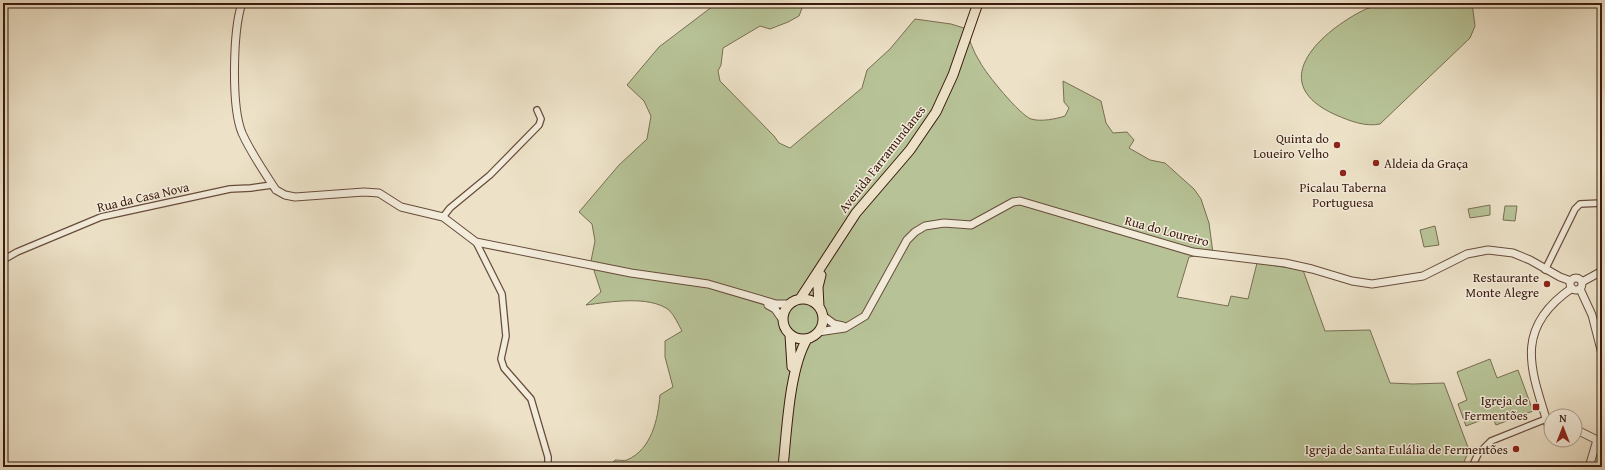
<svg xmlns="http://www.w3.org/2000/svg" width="1605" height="470" viewBox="0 0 1605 470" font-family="'Gentium Book Plus',serif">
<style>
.green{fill:#b7c397;stroke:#796e52}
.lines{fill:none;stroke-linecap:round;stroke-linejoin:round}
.minor-casing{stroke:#684c3c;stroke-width:8}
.tertiary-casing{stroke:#684c3c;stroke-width:9}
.primary-casing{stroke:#3b1a0e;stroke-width:11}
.minor{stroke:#f3ecdb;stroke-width:5.5}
.tertiary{stroke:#f3ecdb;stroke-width:7}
.primary{stroke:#ede2c8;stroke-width:9}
.poi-dot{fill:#8f2418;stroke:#f3ecdb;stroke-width:1.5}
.labels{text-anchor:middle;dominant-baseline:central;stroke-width:3;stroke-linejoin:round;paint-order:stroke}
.poi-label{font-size:13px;fill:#3b1a0e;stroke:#f3ecdb;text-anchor:end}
.street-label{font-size:13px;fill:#3b1a0e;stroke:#f3ecdb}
</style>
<rect width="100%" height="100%" fill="#ede2c8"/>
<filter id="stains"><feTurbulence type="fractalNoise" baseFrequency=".005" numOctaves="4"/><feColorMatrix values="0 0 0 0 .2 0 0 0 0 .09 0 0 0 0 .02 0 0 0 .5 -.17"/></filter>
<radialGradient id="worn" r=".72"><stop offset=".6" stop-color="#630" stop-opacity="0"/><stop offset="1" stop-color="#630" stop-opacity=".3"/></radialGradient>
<path class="green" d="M717,3h87l-5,13 -11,6 -18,7 -10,-3 -37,22 -2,17 -3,6 2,10 54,55 5,7 11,5 72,-60 5,-18 23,-21 25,-30 36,5 13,4c6,11 9,24 16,34 6,12 40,53 51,57 10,3 25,0 34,-3l4,-8 -5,-6 -1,-21 38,20 5,22 7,10 14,-1 7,8 -5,8 21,12 15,3 29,26 7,10 8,24 4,30 -24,4 -12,40 51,9 3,-10 17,3 9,-36 46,7 22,61 45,-1 20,53 23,1 31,-1 25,67 -7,17h-853l6,-7c4,0 9,1 12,0 25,-11 31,-41 33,-65l13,-8 -8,-30v-16l17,-10c-4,-7 -7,-15 -13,-21 -20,-15 -60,-8 -83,-5l15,-13 -10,-31 4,-20 -3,-17 -13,-12 40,-47 28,-26 4,-23 -7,-15 -17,-16 32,-38z
M1383,3h89l3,23 -5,12 -90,86c-15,3 -30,-3 -44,-9 -70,-31 -19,-80 24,-103 7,-4 16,-6 23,-9z
M1490,205v10l-20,3 -2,-9z
M1505,206h12l-2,15 -12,-1z
M1435,226l4,19 -15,2 -4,-17z
M1490,359l7,19 21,-8 15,41 -37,14 -4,-9 -26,10 -8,-22 9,-4 -10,-28z"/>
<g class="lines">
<g class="minor-casing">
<path id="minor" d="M922,4l1,-1
M443,217l7,-9 40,-33 49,-50 2,-6 -4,-9
M476,242l26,52 4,42 -5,23 3,9 27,31 17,58v10
M3,260l14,-8 84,-35 129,-28 21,-1 21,-3
M1545,270l30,-61 5,-5 22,-1
M1472,467l6,-13 13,-13 55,-22"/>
</g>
<g class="tertiary-casing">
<path id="tertiary" d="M242,3c-9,27 -11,103 0,130 9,20 22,39 34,57l9,5 10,2 69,-5 15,1 22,14 42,10 33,25 155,31 77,11 68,20h13
M1570 284a6 6 0 1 1 12 0a6 6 0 1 1-12 0Z
M1582,282l20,-11
M1580,289l12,26 10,39
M768,305l7,4 7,10
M823,316l11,8 9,2
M818,332l27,-4 20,-12 42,-76 8,-8 10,-6 19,-3 27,2 42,-23 7,-1 173,51 92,11 27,6 40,12 20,3 51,-8 44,-22 21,-4 25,3 17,7 30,17 11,4
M1575,429l22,11
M1551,431h-1c-18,-59 -39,-101 22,-143
M1589,467l8,-27 5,-4"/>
</g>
<g class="primary-casing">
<path id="primary" d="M783 319a20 20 0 1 1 40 0a20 20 0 1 1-40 0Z
M800,299l56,-86 54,-63 26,-38 17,-37 25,-72
M819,307l-1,-20 3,-12
M790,335l2,32
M783,467c4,-37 6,-97 24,-128"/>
</g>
<use href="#minor" class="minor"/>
<use href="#tertiary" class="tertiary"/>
<use href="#primary" class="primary"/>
</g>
<g class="poi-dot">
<circle cx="1337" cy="145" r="4"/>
<circle cx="1376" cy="163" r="4"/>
<circle cx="1343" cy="173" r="4"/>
<circle cx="1547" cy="284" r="4"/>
<rect x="1532" y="403" width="8" height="8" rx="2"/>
<circle cx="1516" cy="449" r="4"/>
</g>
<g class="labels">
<g class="poi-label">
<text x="1329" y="138">Quinta do<tspan x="1329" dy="15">Loueiro Velho</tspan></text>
<text x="1384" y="163" text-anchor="start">Aldeia da Graça</text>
<text x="1343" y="187" text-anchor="middle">Picalau Taberna<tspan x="1343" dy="15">Portuguesa</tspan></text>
<text x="1539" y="277">Restaurante<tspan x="1539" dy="15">Monte Alegre</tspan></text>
<text x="1528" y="400">Igreja de<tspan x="1528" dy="15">Fermentões</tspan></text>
<text x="1508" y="449">Igreja de Santa Eulália de Fermentões</text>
</g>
<g class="street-label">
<text transform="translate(882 159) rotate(-52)">Avenida Farramundanes</text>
<text transform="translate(143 197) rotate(-13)">Rua da Casa Nova</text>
<text transform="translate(1167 231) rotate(15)">Rua do Loureiro</text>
</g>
</g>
<rect width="1605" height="470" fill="none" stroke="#ede2c8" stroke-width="16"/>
<rect x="4" y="4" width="1597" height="462" fill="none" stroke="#3b1a0e" stroke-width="2"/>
<rect x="8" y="8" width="1589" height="454" fill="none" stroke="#3b1a0e"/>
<g transform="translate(1563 428)"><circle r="19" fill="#f3ecdb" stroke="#a99889"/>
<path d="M0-3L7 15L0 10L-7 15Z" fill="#8f2418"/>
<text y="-6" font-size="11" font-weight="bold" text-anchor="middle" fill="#3b1a0e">N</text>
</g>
<rect width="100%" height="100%" filter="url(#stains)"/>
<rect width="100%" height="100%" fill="url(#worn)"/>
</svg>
